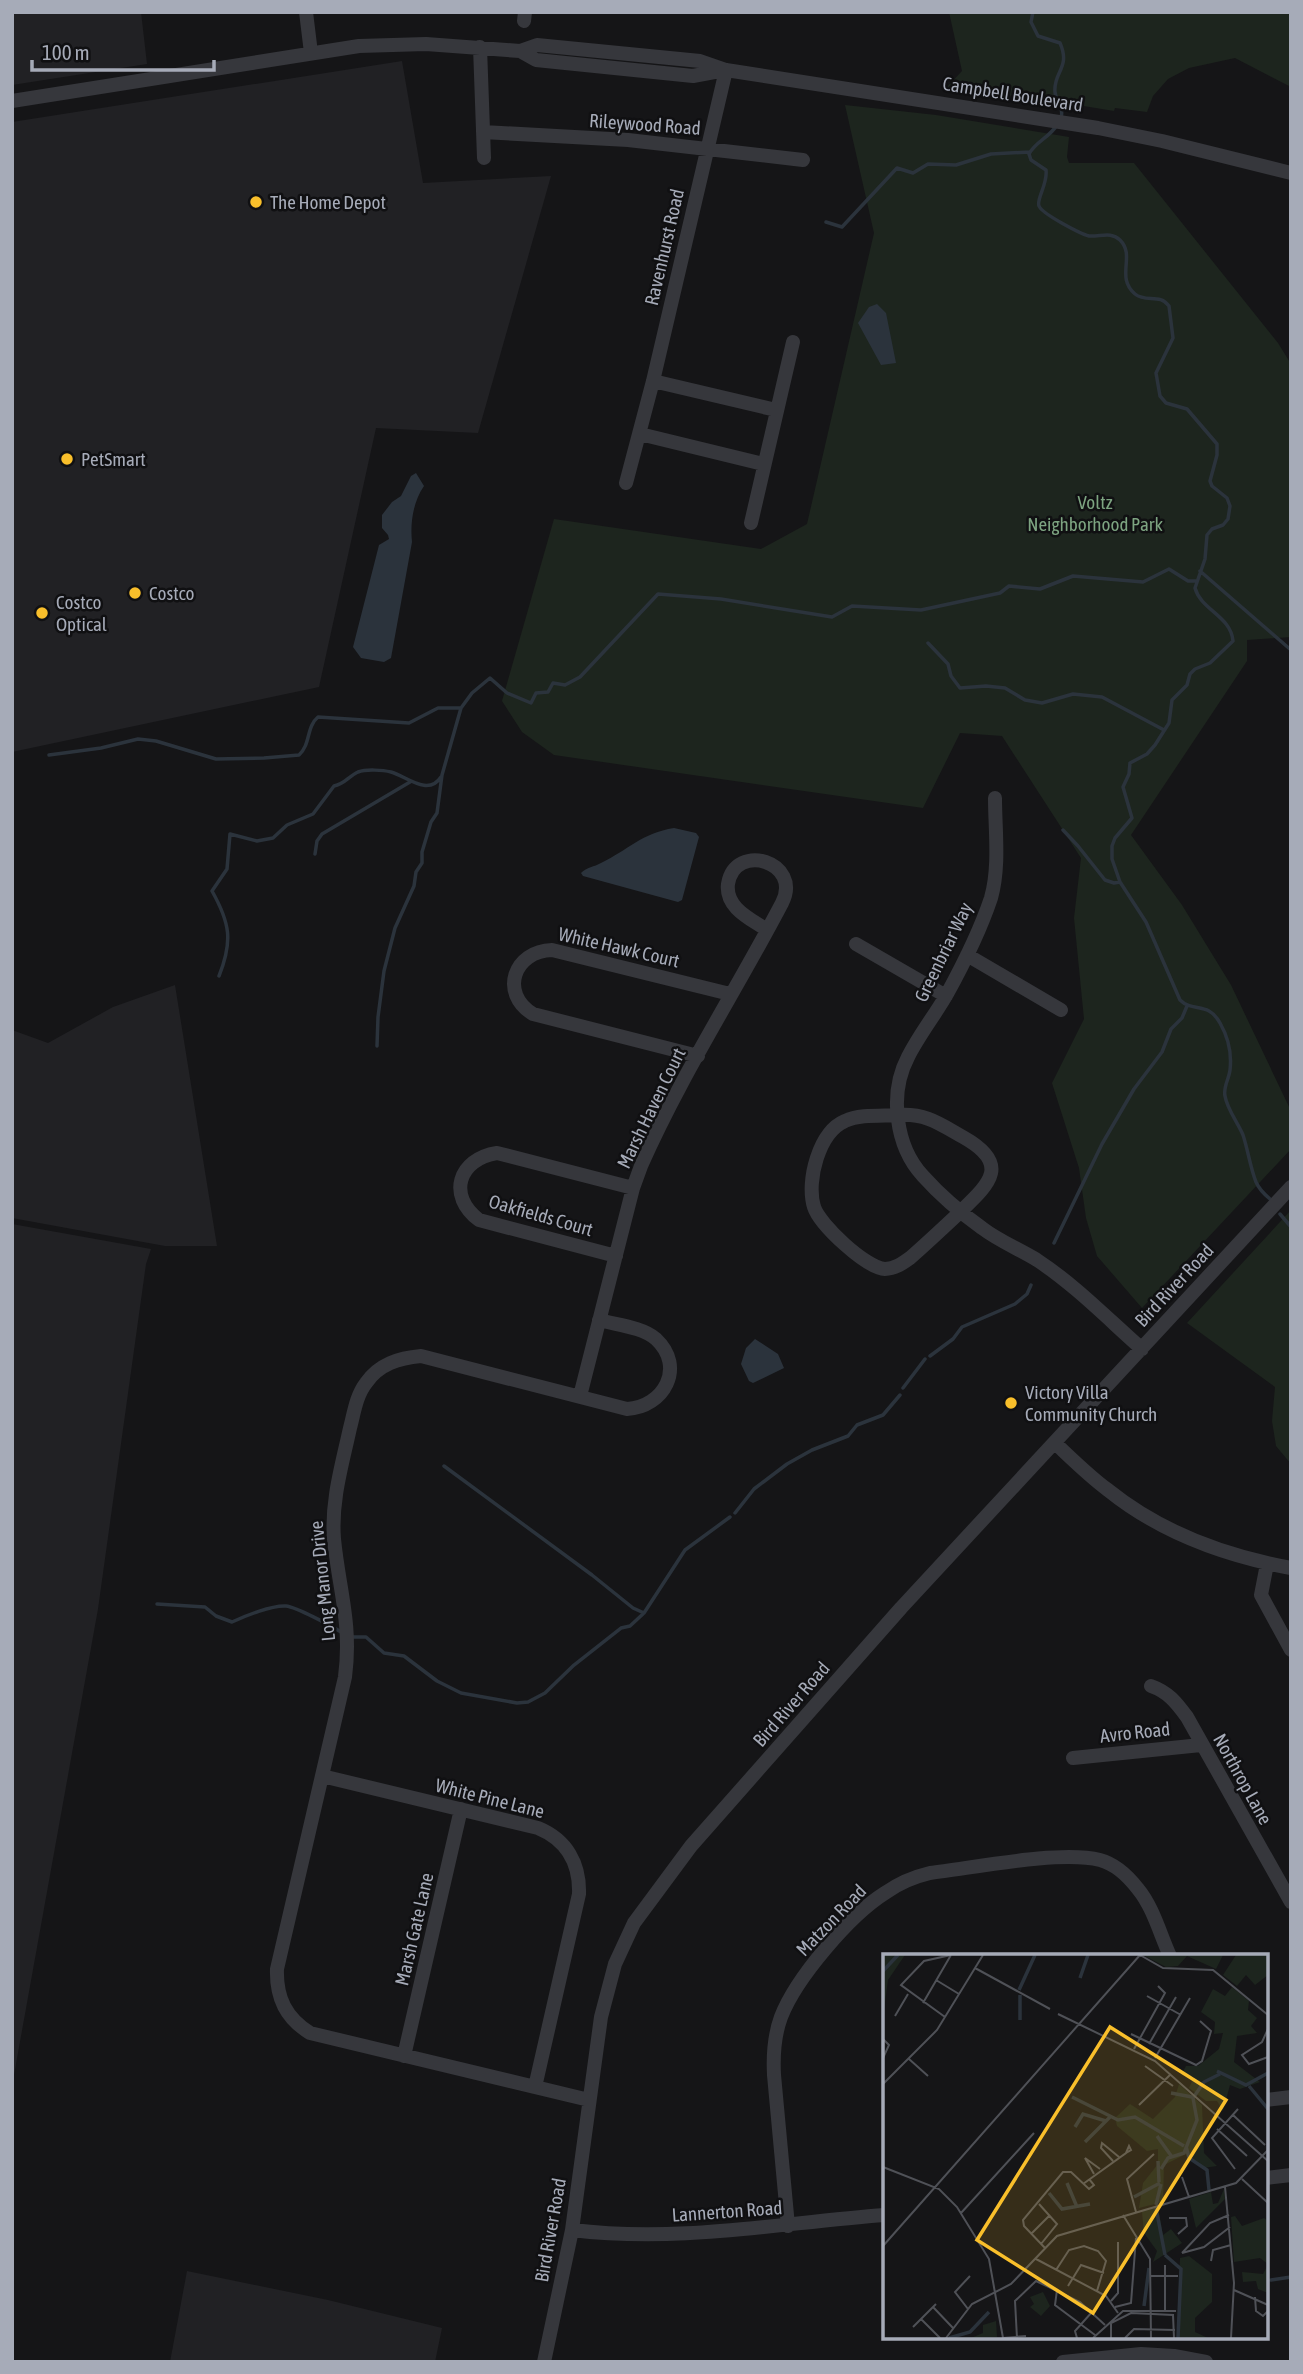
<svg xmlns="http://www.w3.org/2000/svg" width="1303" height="2374" viewBox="0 0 1303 2374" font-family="'Asap Condensed',sans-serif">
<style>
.built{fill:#212124}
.green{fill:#1d251e}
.water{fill:#2b333c}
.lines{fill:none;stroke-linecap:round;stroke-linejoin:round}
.stream{stroke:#2b333c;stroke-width:3.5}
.minor{stroke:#36373c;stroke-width:14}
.poi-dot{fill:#f9bf2b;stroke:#101012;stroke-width:2.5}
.labels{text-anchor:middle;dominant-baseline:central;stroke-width:5;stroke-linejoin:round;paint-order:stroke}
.street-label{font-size:19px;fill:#a6abb8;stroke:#101012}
.poi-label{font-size:19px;fill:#a6abb8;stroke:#101012;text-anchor:start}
.park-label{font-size:19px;fill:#7da481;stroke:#101012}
.inset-river{fill:none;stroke:#2b333c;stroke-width:3.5}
.inset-road{fill:none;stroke:#4f5157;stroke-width:2}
.view{fill:#f9bf2b;fill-opacity:0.15;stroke:#f9bf2b;stroke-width:3.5}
.inset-edge{fill:none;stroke:#a6abb8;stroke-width:3.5}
</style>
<rect width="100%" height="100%" fill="#151517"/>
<path class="built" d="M12,12h129l6,52 -135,21z
M402,61l21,122 128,-7 -73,257 -102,-5 -57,259 -307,65v-630z
M175,985l42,261h-52l-153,-28v-188l36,13 65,-36z
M12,1224l139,25 -5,15 -48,345 -86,477z
M187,2271l141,29 114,28 -7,34h-265z"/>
<path class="green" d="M949,12h342v75l-56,-29 -46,10 -21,11 -15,17 -6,16 -32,-4 -1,3 -67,-11 -101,-12 16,-17z
M845,105l91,10 133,22 -2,20 2,6h65l144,180 13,21v273l-44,3v21l-116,174 51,70 49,80 60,126v38l-149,159 -45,-52 -11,-38 -7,-50 -27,-85 32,-64 -10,-101 7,-60 -79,-122 -42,-3 -37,75 -369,-53 -32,-23 -20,-31 52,-182 207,30 46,-25 67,-291z
M1291,1210v254l-15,-18 -4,-25 3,-34 -88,-64z"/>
<path class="water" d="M877,304l9,9 10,50 -15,2 -23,-42 11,-16z
M416,473l8,13c-11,16 -14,37 -12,56l-21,116 -7,4 -23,-4 -8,-11 26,-102 10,-6 -1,-4 -6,-7v-13l10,-13 9,-6 10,-20z
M674,828l22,5 3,4 -17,63 -4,2 -95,-26 -2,-3c6,-6 13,-6 20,-10 27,-13 41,-30 73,-35z
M755,1339l23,15 6,14 -31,15 -4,-2 -8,-17 5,-16z"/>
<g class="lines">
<path class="stream" d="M1033,12l-2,10 7,14 22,7c11,25 -7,29 -5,49 1,11 9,15 6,26
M1057,125c-7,12 -22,17 -28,29l2,6 15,10c2,14 -10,29 -7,36 3,8 42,28 50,30 11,1 22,-5 31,4 16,16 -5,37 15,54 11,9 25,-1 34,12l4,32 -17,35 4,23 6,7 21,6 30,35v11l-7,26 2,5 15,12 3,8 -2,13 -5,6 -11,4 -5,6 -2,24 -10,29c6,22 36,28 38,53l-23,22 -15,6 -5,5 -3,11 -15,15 -3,23 -14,22 -8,9 -17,9 -1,11 -6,13 9,31 -17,20 -3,8v13l8,23 26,40 34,78c13,13 28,1 40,23 8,14 12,30 10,47 -1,9 -7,17 -5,26 2,13 13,27 18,39 5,15 7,32 13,47 3,7 8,12 14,17
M826,222l16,5 55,-59 16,5 15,-9 28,1 35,-11 39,-2
M1200,571l91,79
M928,643l20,21 3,12 9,12 26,-2 19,2 20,12 17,3 31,-9 29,3 62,33
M49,755l52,-7 37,-9 18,2 60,18 48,-1 35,-3c12,-11 7,-28 19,-38l91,6 29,-15h23
M1063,830l15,16 27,34 9,3 6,-1
M315,854l2,-13 5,-7 88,-52
M219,976c14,-35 11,-53 -7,-85l15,-22 3,-35 27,7 16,-3 14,-13 26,-11 21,-28c11,-2 15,-10 24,-14 8,-3 25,-2 33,0 15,4 37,25 50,5
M377,1046l1,-29 6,-46 11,-43 19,-42 2,-14 6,-9v-11l9,-30 6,-9 5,-38 19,-67 11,-15 18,-15 17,15 24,10 5,-10 12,-1 5,-9 12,2 15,-8 78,-83 63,5 111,18 20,-11 69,4 79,-17 9,-7 31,3 33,-13 70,6 26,-13 19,12h9
M1280,1214l11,13
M1054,1243l48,-99 32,-55 28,-37 9,-23 11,-11 5,-12
M930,1356l23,-17 9,-12 53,-23 12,-10 4,-9
M903,1388l22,-29
M444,1466l148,109 41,33 11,5
M735,1513l19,-24 33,-25 25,-14 36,-14 9,-11 26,-10 17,-20
M157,1604l48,3 11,9 16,6c13,-6 40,-17 54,-16 10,1 46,20 55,26
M351,1637h15l18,16 20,3 33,25 24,12 56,10 11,-1 17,-9 29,-28 47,-37 9,-2 14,-13 41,-63 45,-33
M1271,2280l20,-3"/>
<path class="minor" d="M306,12l5,41
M524,21l1,-9
M480,47l4,111
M520,51l16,9 157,16 32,-6
M12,101l347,-55 67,-2 94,7 17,-6 163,16 26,9 372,58 64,13 129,32
M483,132l145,8 175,20
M653,381l123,29
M640,434l123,30
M626,483l27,-102 73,-311
M751,523l42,-181
M995,798c0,32 5,68 -4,100 -11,33 -27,65 -44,96 -12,21 -28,41 -39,63 -19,36 -13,89 15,119 17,19 38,37 59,52 17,13 37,21 55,32 38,25 71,59 105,89
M856,944l90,52
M967,955l94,55
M698,1056l-165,-42c-34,-21 -19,-63 19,-64l178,44
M898,1115c28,-2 42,9 65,22 50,28 25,48 -5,77 -16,15 -32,30 -48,44 -7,5 -15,11 -25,11 -19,-1 -65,-44 -71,-62 -8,-26 5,-75 31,-86 15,-7 37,-5 53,-6z
M616,1256l-137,-36c-32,-24 -21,-61 18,-67l136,35
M580,1396l53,-208 8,-22c40,-91 95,-175 141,-263 21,-41 -47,-62 -54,-19 -3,24 23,35 39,46
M1055,1443c17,16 34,33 53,47 52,42 118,66 183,78
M1267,1564l-6,31 30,55
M1151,1686c17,6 25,16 36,31l104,185
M1073,1758l128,-13
M322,1776l216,52c29,12 42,36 41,66l-44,193
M404,2056l57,-247
M589,2100l-279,-67c-24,-15 -34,-35 -33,-64l68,-292c7,-53 -6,-87 -11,-138 -3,-38 8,-74 16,-111 4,-15 6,-32 16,-45 13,-19 33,-25 55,-27l206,53c37,-2 59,-42 29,-70 -14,-12 -39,-14 -57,-19
M1266,2100l25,-3
M1266,2178l25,-3
M788,2226l-14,-151c-1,-19 0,-39 7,-58 15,-39 69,-102 104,-124 14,-10 28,-16 45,-20 43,-5 130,-23 170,-13 15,4 28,16 38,29 15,18 22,45 32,67
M572,2230c108,13 206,-7 313,-15
M544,2362l28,-132 29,-213 14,-53 19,-41 57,-77 210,-238 390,-421
M1063,2362l78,-8 33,2 32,6"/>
</g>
<g class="poi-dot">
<circle cx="256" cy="202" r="7"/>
<circle cx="67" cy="459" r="7"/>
<circle cx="135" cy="593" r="7"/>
<circle cx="42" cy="613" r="7"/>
<circle cx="1011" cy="1403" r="7"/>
</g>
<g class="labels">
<g class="street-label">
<text transform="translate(1013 94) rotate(9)">Campbell Boulevard</text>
<text transform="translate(645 124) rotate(4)">Rileywood Road</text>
<text transform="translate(664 247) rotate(-77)">Ravenhurst Road</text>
<text transform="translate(619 947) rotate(13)">White Hawk Court</text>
<text transform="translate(943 952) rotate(-64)">Greenbriar Way</text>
<text transform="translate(651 1108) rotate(-64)">Marsh Haven Court</text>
<text transform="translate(541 1215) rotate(16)">Oakfields Court</text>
<text transform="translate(1174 1285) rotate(-47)">Bird River Road</text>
<text transform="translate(322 1581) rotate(-96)">Long Manor Drive</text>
<text transform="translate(791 1704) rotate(-49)">Bird River Road</text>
<text transform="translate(1135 1732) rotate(-6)">Avro Road</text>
<text transform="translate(1243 1779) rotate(61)">Northrop Lane</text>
<text transform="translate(490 1798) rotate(14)">White Pine Lane</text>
<text transform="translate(831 1920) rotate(-46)">Matzon Road</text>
<text transform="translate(414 1929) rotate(-77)">Marsh Gate Lane</text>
<text transform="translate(727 2211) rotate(-4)">Lannerton Road</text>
<text transform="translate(550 2230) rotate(-80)">Bird River Road</text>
</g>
<g class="poi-label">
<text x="270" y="202">The Home Depot</text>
<text x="81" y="459">PetSmart</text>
<text x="149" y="593">Costco</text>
<text x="56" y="602">Costco<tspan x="56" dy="22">Optical</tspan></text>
<text x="1025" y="1392">Victory Villa<tspan x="1025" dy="22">Community Church</tspan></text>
</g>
<g class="park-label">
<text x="1095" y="502">Voltz<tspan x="1095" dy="22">Neighborhood Park</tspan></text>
</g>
</g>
<g transform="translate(883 1954)">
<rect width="385" height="385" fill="#151517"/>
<path d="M0,1h22l-17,25 -5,37zM260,1h80l-7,14 -29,-13 -9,10 -12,1zM353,1h32v20l-13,10 -9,-10 -9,11 -14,-11zM349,33l17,14 -1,9 9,8 -6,8 6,7 -20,3 -3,26 26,20 -20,7 -10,-4 -7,26 -6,-10h-11l-17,-13 5,-11 -13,-2 5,-9h12l21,-17 4,-16 -9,1 1,-12 -14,-10 12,-23 12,7zM296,130l23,21 2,48 13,13 -14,2 -17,-14 -22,11 -1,37 -24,6 4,-25 15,-19v-15l-11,2 -30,-25 -2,-8 15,-14 23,15 22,-22zM341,235l1,10 -29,29 -7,-29 22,-7 2,12 5,-1zM275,253l5,28 8,-6 11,14 -29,19 4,-11 -13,-18 -2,-21zM352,262l7,10 22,-8 4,3v43l-8,-6 -26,4 -3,-45zM306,302l23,18v28l-17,16v14l13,6h-31l3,-80zM385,311v28l-10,-4 -2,-8 -13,1 -1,-10 21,2zM160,338l7,14 -9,10 -11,-9 4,-3 -4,-7zM113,367l1,16 -26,1 12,-5v-8z" fill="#1d251e"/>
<path class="inset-river" d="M0,17l15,-16M197,24l8,-23M136,36l16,-35M137,66v-25M334,117l29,14 22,-12M366,132l19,23M288,139l21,4M189,143l46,23 17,-3 49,29M192,173l8,-13 23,7M274,182l15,21M202,188l25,-25M303,192l3,12 18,12 2,20M275,207l1,21M278,215l7,-11 16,-5 13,-33 -4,-22 11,-16 16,-8M184,229l10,24M166,239l13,16 28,-5M251,243l26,-14M273,251l5,-21M273,254l9,47M282,301l16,14 -3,69M261,352l5,-38M66,384l21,-6 19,-20"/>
<path class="inset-road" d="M257,1l23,13 50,2 55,45M92,14l75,41M53,26l23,14M264,42l34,19M40,49l28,-48M175,60l97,47 113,100M12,62l13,-22M62,63l-44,-32 23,-24 27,-6M385,75l-6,13 -20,13 7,9 19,-7M248,80l65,31 6,-4 9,-30 -11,-10M0,85l6,6 -6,13M266,90l27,-47M251,95l31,-56 -7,-7M272,104l35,-60M26,105l19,17M262,112l28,20M0,130l54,-54 46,-75M256,151l32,-31M350,161l32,30M334,175l30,27M230,207l-12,-13 1,-5 17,14M0,213l56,22 18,18 32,52 14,79M352,215l-23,-31 26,-29M211,220l-9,-16 15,11M299,223l7,20M359,225l26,24M200,230l43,-31 3,-7 2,4 -5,3M342,233l9,96 -3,55M156,250l18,20 -16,20M253,258l-9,-33 27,-25M78,259l73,-80M240,261l27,44 1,79M286,264h17l1,8 -9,8M148,280l19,-19M0,292l257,-291M162,294l-21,-22 -1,-6 40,-48h8l18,17 5,-4 -5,-6M299,299l28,-30 19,-8M299,299l22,-6 26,-20M153,305l70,37 12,17M328,307l2,-11 18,-5M173,316l13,-20 15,-4 14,5 8,10 -9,30M268,322h27M185,332l13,-21 23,8M174,336l-2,15 40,30M351,336l34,15M372,343l1,14 7,5 5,-5M228,347l7,-8v-51M50,353l20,21M232,353l16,-4 5,-65M85,355l-13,-17 15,-16M282,357v-46M38,365l19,19M30,373l23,-23M63,384l26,-34 39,-20 46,-48 179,-53 32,-33M120,384l23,-2M134,384l-2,-37 21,-20 44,21 25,23M194,384l-2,-7 17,-19M210,384l30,-27h53M228,384v-15l20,-10 42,2 1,23M242,384l9,-9 41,1"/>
<path class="view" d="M227,73l116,73 -133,213 -116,-73z"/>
<rect width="385" height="385" class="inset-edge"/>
</g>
<rect width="1303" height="2374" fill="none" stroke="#a6abb8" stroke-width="28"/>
<path d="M32 60v10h182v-10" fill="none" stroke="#a6abb8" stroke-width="3.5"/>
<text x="42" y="60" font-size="21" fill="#a6abb8" stroke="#101012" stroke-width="5" paint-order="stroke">100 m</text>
</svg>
